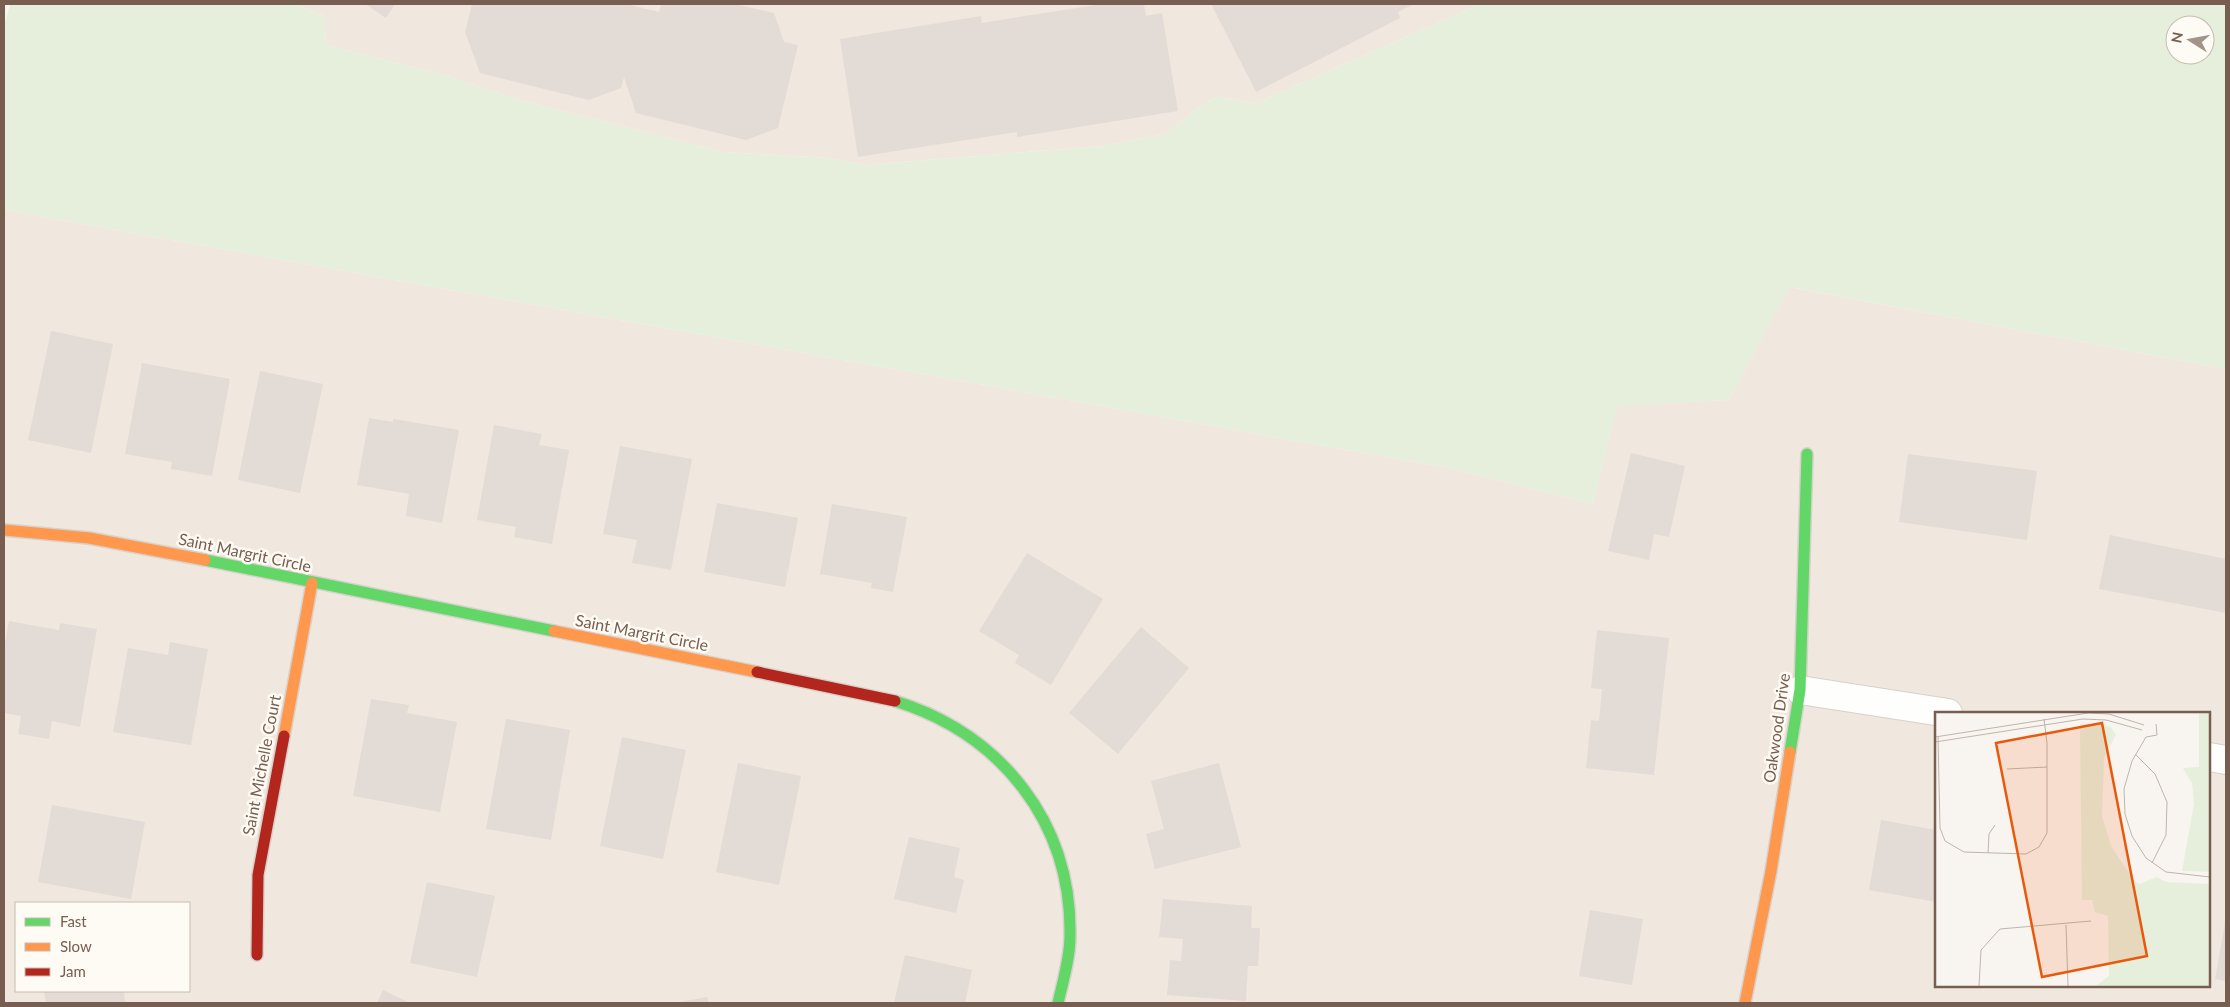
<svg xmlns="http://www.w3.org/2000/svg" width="2230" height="1007" viewBox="0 0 2230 1007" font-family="Lato,sans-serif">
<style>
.residential{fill:#f0e8de;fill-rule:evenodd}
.green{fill:#e6efdc;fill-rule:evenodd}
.building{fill:#e3dbd5}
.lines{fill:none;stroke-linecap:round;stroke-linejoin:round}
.street-casing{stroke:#d6d1cb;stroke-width:30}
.fast-casing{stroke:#d6d1cb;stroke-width:14}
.slow-casing{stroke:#d6d1cb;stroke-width:14}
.jam-casing{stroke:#d6d1cb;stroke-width:14}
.street{stroke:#fefefd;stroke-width:28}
.fast{stroke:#63d668;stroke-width:11}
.slow{stroke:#ff974d;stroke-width:11}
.jam{stroke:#b3261e;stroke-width:11}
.labels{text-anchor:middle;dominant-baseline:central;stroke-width:5;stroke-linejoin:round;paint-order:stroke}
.street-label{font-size:16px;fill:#775e50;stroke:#fefaf4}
.inset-road{fill:none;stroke:#c0b4ab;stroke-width:1}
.view{fill:#e8590c;fill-opacity:0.15;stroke:#e8590c;stroke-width:2.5}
.inset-edge{fill:none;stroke:#775e50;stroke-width:2.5}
</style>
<rect width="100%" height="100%" fill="#f8f5f0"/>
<path class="residential" d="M294,4h1187l-224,99 -41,-6 -21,13 -29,24 -64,12 -238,19 -36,-7 -106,-6 -203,-52 -72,-24 -121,-31 -2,-29z
M4,210l1450,259 139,35 24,-99 112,-5 60,-113 437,82v634h-2222zM1936,713h273v273h-273zM16,903h173v88h-173z"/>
<path class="green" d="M10,4h284l30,12 2,29 121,31 72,24 203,52 106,6 36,7 238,-19 64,-12 29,-24 21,-13 41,6 224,-99h745v365l-436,-82 -61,113 -112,6 -24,98 -139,-35 -1450,-259v-184zM2175,25h30v30h-30z"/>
<path class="building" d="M365,4h30l-9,14z
M472,4h154l33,8 2,-8h74l39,9 10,29 14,3 -20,83 -32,12 -110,-27 -12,-36 -3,11 -32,12 -109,-27 -15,-41z
M1102,4h42l2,12 16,-3 16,98 -161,26v-5l-159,25 -18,-118 141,-23 1,7z
M1211,4h203l-16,8 2,6 -144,74z
M51,331l62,13 -22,109 -63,-13z
M142,363l88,16 -18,97 -41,-7 1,-7 -47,-8z
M260,371l63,13 -23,109 -62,-13z
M369,418l24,4v-3l66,11 -17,93 -36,-7 3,-22 -52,-9z
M494,425l48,9 -3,11 30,5 -17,94 -38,-7 2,-10 -39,-7z
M620,446l72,13 -21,111 -39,-7 5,-23 -34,-6z
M1631,453l54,13 -16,71 -15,-3 -5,26 -41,-9z
M1908,454l129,17 -10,69 -128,-18z
M717,503l81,15 -13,69 -81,-15z
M832,504l75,13 -14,75 -22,-4 1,-5 -52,-9z
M2110,535l116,24v54l-127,-24z
M1027,553l76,46 -52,86 -36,-22 4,-8 -40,-24z
M9,621l50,9 1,-7 37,6 -17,98 -28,-6 -3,18 -31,-5 3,-18 -17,-3v-64z
M1141,627l48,41 -71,86 -49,-41z
M1597,630l72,8 -15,137 -68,-7 5,-48 8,1 3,-32 -11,-1z
M170,642l38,7 -17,96 -78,-13 15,-84 40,7z
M371,699l38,6 -2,8 50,9 -17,90 -87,-16z
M506,719l64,11 -19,110 -65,-11z
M622,737l64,13 -23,109 -63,-13z
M738,763l63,13 -22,109 -63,-13z
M1219,763l22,84 -86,22 -9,-35 18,-5 -13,-48z
M52,805l93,17 -14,77 -93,-17z
M1881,820l55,10v72l-67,-12z
M909,837l51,11 -6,29 10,3 -8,33 -62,-14z
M427,882l68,14 -18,81 -67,-14z
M1163,899l89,7 -1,22h9l-2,38h-10l-2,35 -79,-6 3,-35 11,1 2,-22 -24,-2z
M1590,910l53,9 -11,66 -53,-9z
M2225,923h1v58l-11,-2z
M905,955l67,15 -7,33h-71z
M383,990l27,13h-33z
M44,991h80l1,12h-79z
M707,997l2,6h-28l-1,-1z"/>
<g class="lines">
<g class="street-casing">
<path id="street" d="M1800,690l148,23
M2209,757l17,3"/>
</g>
<g class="fast-casing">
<path id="fast" d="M205,560l349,71
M895,701c106,33 177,121 175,235 0,22 -7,45 -12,67
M1790,752l10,-62 7,-236"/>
</g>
<g class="slow-casing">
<path id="slow" d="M4,530l85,8 116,22
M554,631l203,41
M284,736l28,-153
M1745,1003l26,-132 19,-119"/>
</g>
<g class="jam-casing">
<path id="jam" d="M757,672l138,29
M257,955l1,-80 26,-139"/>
</g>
<use href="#street" class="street"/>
<use href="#fast" class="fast"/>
<use href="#slow" class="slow"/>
<use href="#jam" class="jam"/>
</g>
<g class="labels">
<g class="street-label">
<text transform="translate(245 552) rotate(12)">Saint Margrit Circle</text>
<text transform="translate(642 632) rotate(11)">Saint Margrit Circle</text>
<text transform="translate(1776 728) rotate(-82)">Oakwood Drive</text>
<text transform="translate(261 765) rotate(-79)">Saint Michelle Court</text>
</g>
</g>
<g transform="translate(1935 712)">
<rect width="275" height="275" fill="#f8f5f0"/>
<path d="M264,1h11v159l-28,-1 12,-67 -2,-21 -9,-15 16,-1zM145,12h21l10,3 5,8 -12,23 -2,59 10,31 21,31 6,5 18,-7 9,5 44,2v102h-114l13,-10 -1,-60 -13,-4 -3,-12h-10z" fill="#e6efdc"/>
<path class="inset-road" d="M3,24l2,92 5,13 19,11 62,2 13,-7 8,-14v-90l-3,-24M0,25l153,-24 21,1 35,11M211,25l-14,24 -8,28 1,25 7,22 14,22 20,14 44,5M211,25l11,-2 -1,-11M0,30l148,-23 23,1 36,10M200,42l20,20 12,28 -1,33 -14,28M72,57l40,-2M53,141l1,-19 6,-9M131,213l2,61M44,274l2,-36 19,-21 91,-8"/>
<path class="view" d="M167,11l45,233 -105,21 -46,-234z"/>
<rect width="275" height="275" class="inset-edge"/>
</g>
<rect width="2230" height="1007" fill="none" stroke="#775e50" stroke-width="10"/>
<rect x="15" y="902" width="175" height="90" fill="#fefaf4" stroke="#c8bcb2"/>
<rect x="25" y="918" width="25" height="8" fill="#63d668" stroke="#c8bcb2"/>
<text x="60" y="927" font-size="15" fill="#775e50">Fast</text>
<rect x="25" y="943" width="25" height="8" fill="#ff974d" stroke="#c8bcb2"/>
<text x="60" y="952" font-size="15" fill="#775e50">Slow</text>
<rect x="25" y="968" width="25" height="8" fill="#b3261e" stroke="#c8bcb2"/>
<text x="60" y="977" font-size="15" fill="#775e50">Jam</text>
<g transform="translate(2190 40) rotate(281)"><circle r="24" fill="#fefaf4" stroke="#c8bcb2"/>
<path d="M0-4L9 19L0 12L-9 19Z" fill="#a49388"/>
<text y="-8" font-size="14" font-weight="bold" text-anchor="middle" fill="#775e50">N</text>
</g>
</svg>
